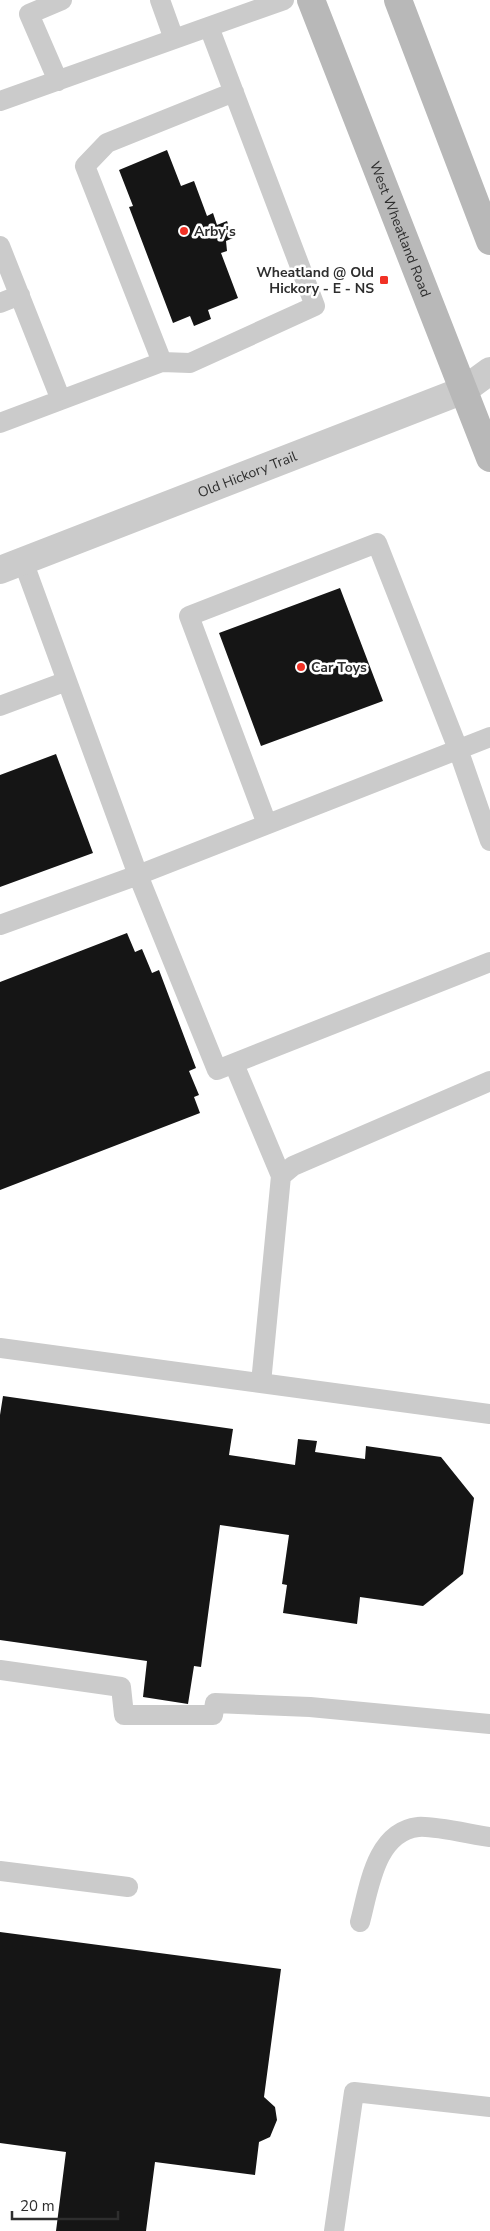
<svg xmlns="http://www.w3.org/2000/svg" width="490" height="2231" viewBox="0 0 490 2231" font-family="'Nunito Sans',sans-serif">
<style>
.building{fill:#151515}
.lines{fill:none;stroke-linecap:round;stroke-linejoin:round}
.service{stroke:#cbcbcb;stroke-width:20}
.tertiary{stroke:#cbcbcb;stroke-width:28}
.secondary{stroke:#b8b8b8;stroke-width:28}
.poi-dot{fill:#f13125;stroke:#fff;stroke-width:2}
.labels{text-anchor:middle;dominant-baseline:central;stroke-width:5;stroke-linejoin:round;paint-order:stroke}
.street-label{font-size:14px;fill:#2e2e2e;stroke:#fff}
.poi-label{font-size:14px;font-weight:bold;fill:#2e2e2e;stroke:#fff;text-anchor:start}
</style>
<rect width="100%" height="100%" fill="#fff"/>
<path class="building" d="M167,150l14,36 13,-5 13,35 6,-3 4,12 10,-4 6,17 -7,3 1,10 -6,2 17,45 -30,12 3,9 -17,7 -4,-10 -17,7 -44,-116 4,-1 -14,-36z
M340,588l43,113 -122,45 -42,-113z
M56,754l37,99 -93,34v-112z
M127,933l8,19 7,-3 10,24 7,-3 37,98 -7,3 10,24 -5,2 6,16 -200,77v-208z
M3,1396l230,33 -4,26 66,10 3,-26 19,2 -2,11 50,7 1,-13 75,11 33,41 -11,76 -40,32 -63,-9 -3,27 -74,-11 4,-28 -5,-1 7,-49 -69,-10 -19,142 -7,-1 -6,38 -45,-7 4,-36 -147,-21v-225z
M0,1932l281,37 -17,128 11,10 2,13 -7,17 -11,5 -4,33 -100,-13 -9,69h-90l10,-79 -66,-9z"/>
<g class="lines">
<path class="service" d="M160,0l14,39
M58,81l-29,-67 33,-14
M0,101l284,-101
M0,246l61,154
M0,303l20,-8
M162,362l-77,-196 22,-23 127,-51
M0,423l162,-61 28,1 125,-57 -106,-279
M23,561l115,314 352,-138
M0,706l67,-25
M267,824l-78,-208 188,-73 81,206 32,92
M0,925l138,-50 79,195 273,-108
M234,1064l47,112
M0,1348l490,66
M261,1383l20,-207 12,-10 197,-85
M0,1670l121,17 3,28h89l2,-12 95,4 180,17
M0,1871l128,16
M360,1922c9,-33 15,-90 58,-95 13,-2 56,8 72,10
M334,2231l20,-139 136,15"/>
<path class="tertiary" id="s1" d="M0,570l464,-180 26,-19"/>
<g class="secondary">
<path id="s2" d="M311,0l179,458"/>
<path d="M398,0l92,241"/>
</g>
</g>
<g class="poi-dot">
<circle cx="184" cy="231" r="5"/>
<rect x="379" y="275" width="10" height="10" rx="2.5"/>
<circle cx="301" cy="667" r="5"/>
</g>
<g class="labels">
<g class="street-label">
<text stroke="none"><textPath href="#s2" startOffset="246">West Wheatland Road</textPath></text>
<text stroke="none"><textPath href="#s1" startOffset="265">Old Hickory Trail</textPath></text>
</g>
<g class="poi-label">
<text x="194" y="231">Arby's</text>
<text x="374" y="272" text-anchor="end">Wheatland @ Old<tspan x="374" dy="16">Hickory - E - NS</tspan></text>
<text x="311" y="667">Car Toys</text>
</g>
</g>
<path d="M12 2211v8h106v-8" fill="none" stroke="#2e2e2e" stroke-width="2.5"/>
<text x="20" y="2211" font-size="15" fill="#2e2e2e" stroke="#ffffff" stroke-width="4" paint-order="stroke">20 m</text>
</svg>
